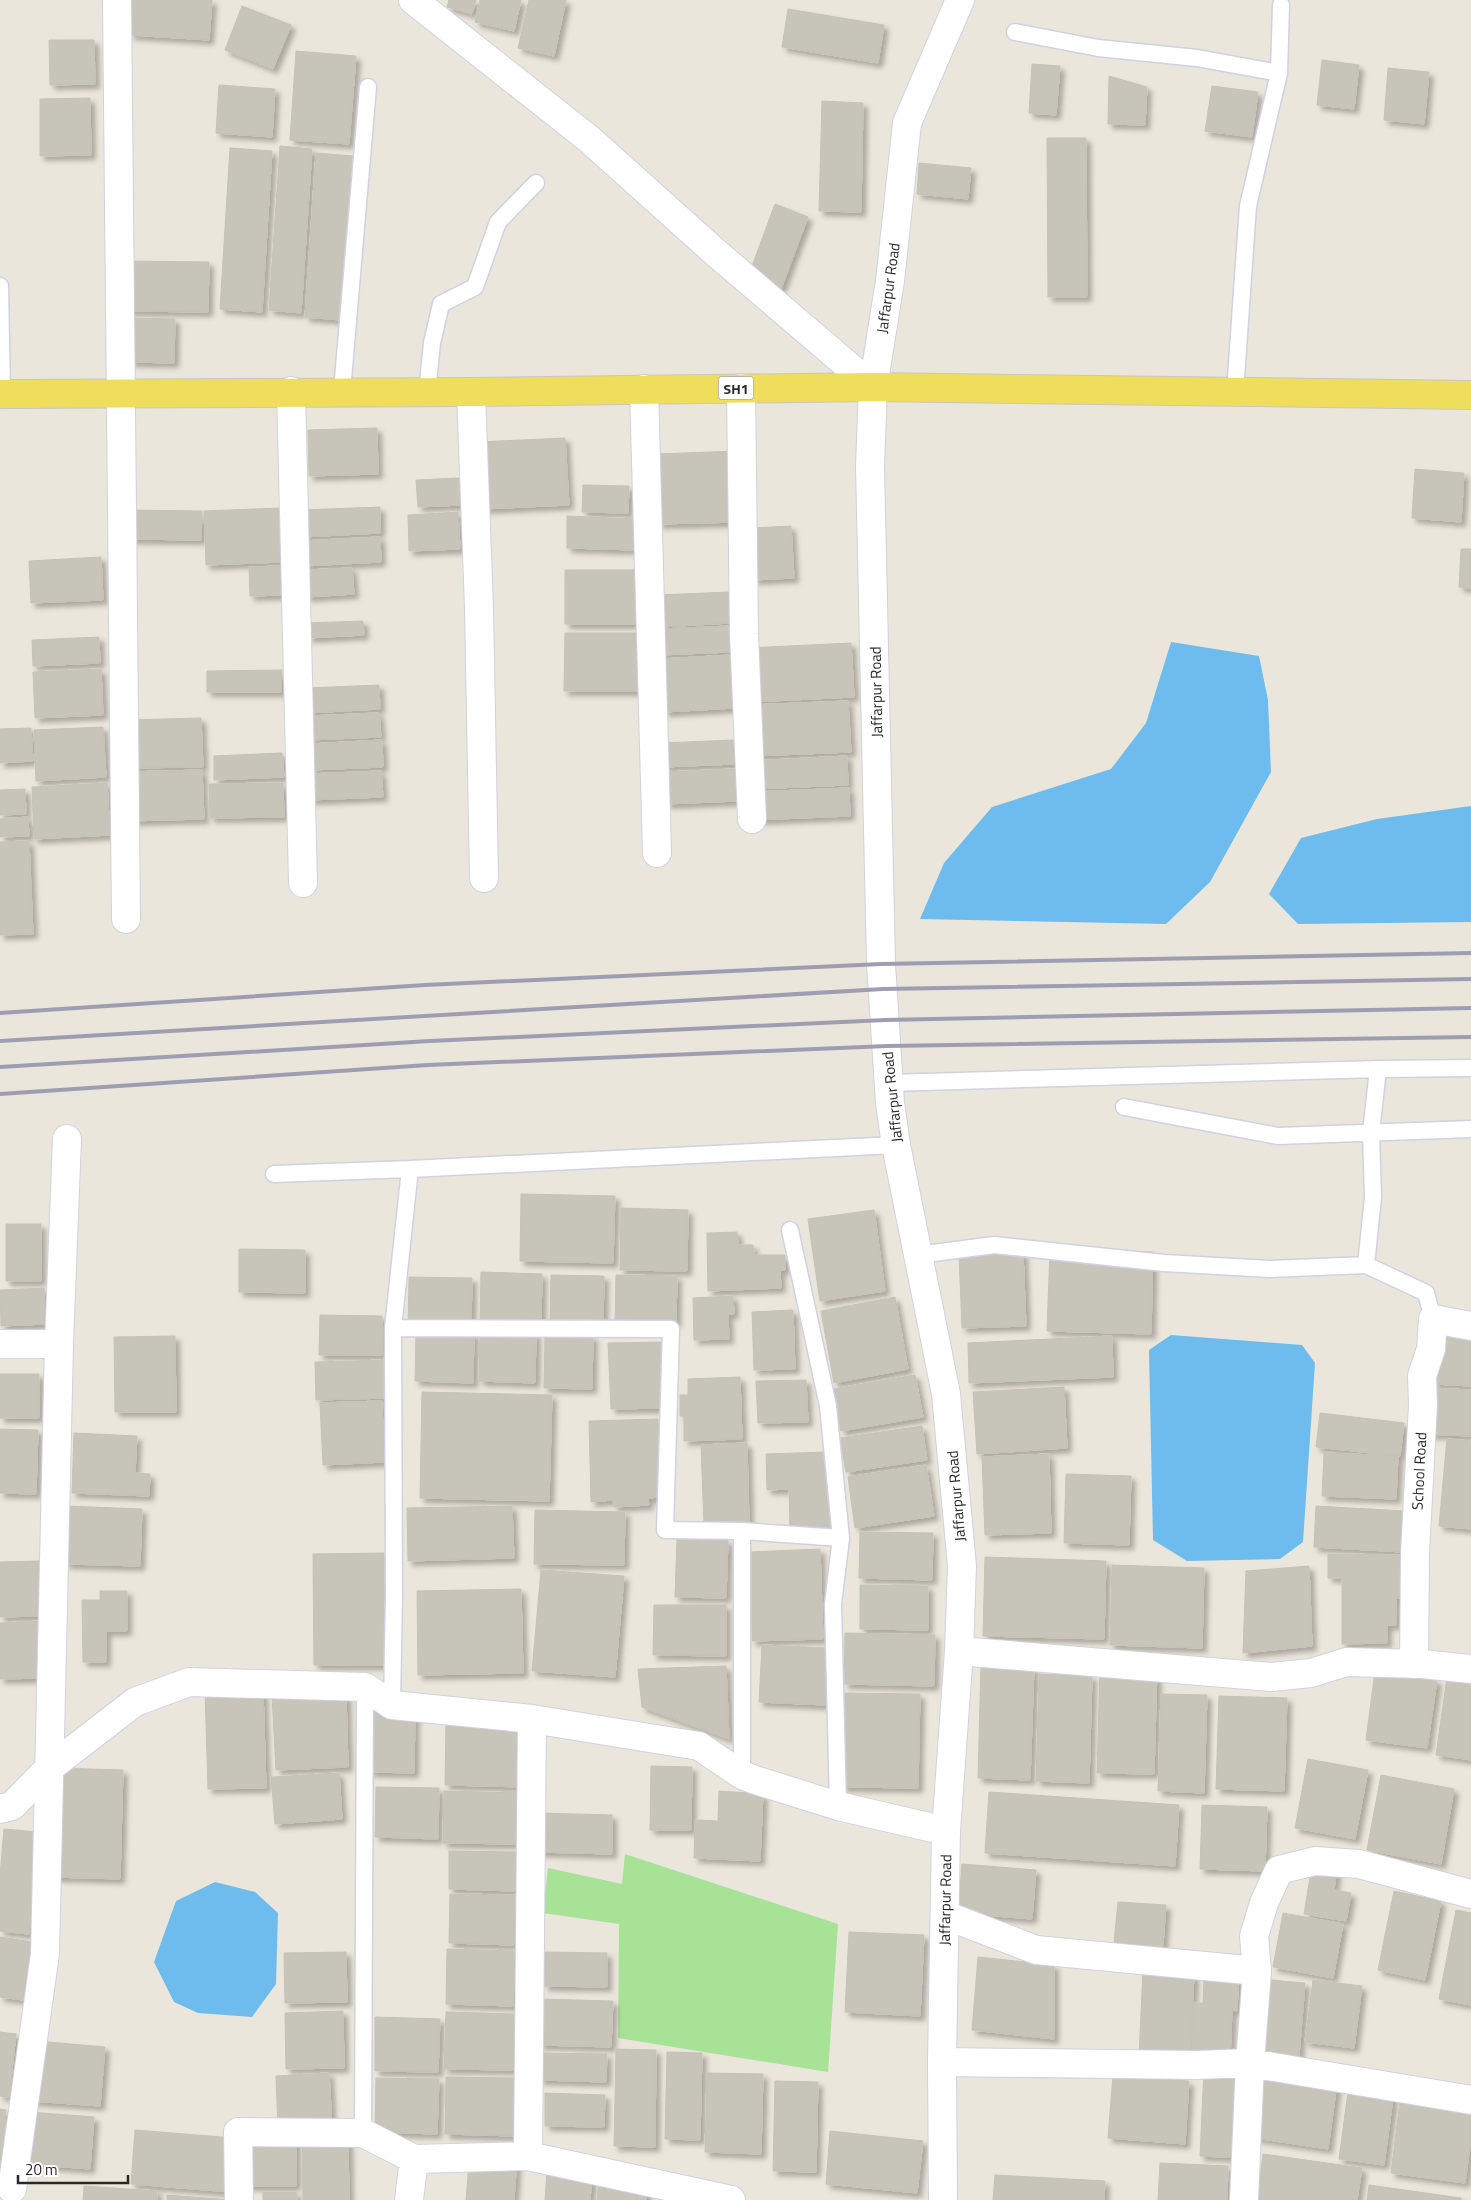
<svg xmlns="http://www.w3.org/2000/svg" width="1471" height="2200" viewBox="0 0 1471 2200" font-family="'Titillium Web',sans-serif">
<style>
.green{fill:#a8e297}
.water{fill:#6ebced}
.building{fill:#c7c4ba;stroke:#c6c2b5;filter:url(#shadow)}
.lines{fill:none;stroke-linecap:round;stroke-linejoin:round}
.service-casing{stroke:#d0d1e2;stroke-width:19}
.minor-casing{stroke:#d0d1e2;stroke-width:30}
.tertiary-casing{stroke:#d0d1e2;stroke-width:30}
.primary-casing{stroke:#c7c7c7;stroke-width:30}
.service{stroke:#fff;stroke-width:16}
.minor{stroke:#fff;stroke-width:28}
.tertiary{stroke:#fff;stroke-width:28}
.primary{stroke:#efde5c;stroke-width:28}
.rail{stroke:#9e9eb3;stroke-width:4}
.labels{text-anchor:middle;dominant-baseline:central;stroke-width:5;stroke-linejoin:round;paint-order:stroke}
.shield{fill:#fff;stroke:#696969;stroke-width:1}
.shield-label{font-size:14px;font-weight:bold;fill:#292929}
.street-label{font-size:15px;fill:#292929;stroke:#fff}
</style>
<defs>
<filter id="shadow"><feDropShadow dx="4.5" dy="4.5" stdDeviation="2.5" flood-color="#0004"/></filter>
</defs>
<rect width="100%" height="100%" fill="#ebe6db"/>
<path class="green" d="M625,1854l213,70 -10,148 -210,-34 1,-114 -76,-11 5,-45 74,16z"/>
<path class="water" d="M1171,642l88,14 9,44 3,72 -61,110 -44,42 -246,-5 24,-56 48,-56 119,-38 35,-46z
M1471,806v116l-173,2 -29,-30 32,-56 76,-19z
M1171,1335l131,10 13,18 -12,179 -23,17 -93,2 -34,-21 -4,-190z
M215,1882l40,10 23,21 -2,71 -24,33 -54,-4 -24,-11 -20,-40 22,-61z"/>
<path class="building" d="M132,0h80l-3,40 -79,-5z
M449,0h27l-4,14 -25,-7z
M480,0h41l-7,31 -39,-9z
M529,0h37l-12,56 -36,-8z
M242,6l49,19 -18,44 -48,-19z
M788,9l96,16 -6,38 -96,-16z
M49,40h45l1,44 -45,1z
M296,51l60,5 -7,88 -59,-4z
M1322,60l37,5 -5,44 -37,-4z
M1032,64l28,2 -4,49 -27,-2z
M1388,68l41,4 -5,52 -40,-4z
M1109,76l38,11 -2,38 -37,-1z
M219,85l56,4 -3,48 -56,-4z
M1212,86l46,6 -6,45 -47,-6z
M90,98l1,57 -51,1v-57z
M822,101l41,2 -2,109 -42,-1z
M1047,138h39l1,159h-39z
M280,146l32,3 -11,164 -32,-3z
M230,148l42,3 -10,161 -42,-3z
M316,153l37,3 -12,164 -36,-3z
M919,163l52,5 -3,31 -51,-5z
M775,204l33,13 -27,72 -33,-12z
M127,261l82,1 -1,50 -82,-1z
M131,318l44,1 -1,44 -44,-1z
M377,428l1,46 -69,2 -1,-46z
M565,438l4,67 -87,4 -4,-67z
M739,451l2,71 -83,2 -2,-70z
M1415,469l49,4 -3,49 -49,-4z
M459,478l2,27 -43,2 -2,-27z
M583,485l46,1 -1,27 -46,-1z
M380,507v26l-77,4 -2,-27z
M280,508l2,54 -76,3 -2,-54z
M124,510l78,1 -1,29 -77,-1z
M458,512l2,37 -51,2 -1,-36z
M567,516l70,3 -1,31 -69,-2z
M791,526l3,52 -41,2 -2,-52z
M380,537l1,25 -77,4 -2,-25z
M1461,549h10v39l-12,-1z
M101,557l2,43 -72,3 -2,-42z
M283,566l1,29 -34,1 -1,-29z
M352,568l2,26 -48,3 -1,-27z
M565,570h70v54h-70z
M729,592l1,31 -69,4 -2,-32z
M363,621l1,14 -56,3 -1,-15z
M730,626l1,26 -71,3v-26z
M565,633h73v58h-74z
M99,637l1,26 -67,3 -1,-26z
M851,643l3,54 -105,5 -2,-54z
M732,655l3,53 -71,4 -3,-53z
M101,669l2,46 -68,3 -2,-46z
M282,670l-1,22h-74v-21z
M379,685l1,24 -73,4 -1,-25z
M848,701l3,51 -98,4 -3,-51z
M379,713l2,24 -72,3 -1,-24z
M201,718l2,49 -75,1 -1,-48z
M103,727l3,50 -70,4 -2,-51z
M31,728l2,33 -33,2v-34z
M382,740l1,27 -72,3 -1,-26z
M733,740l1,24 -70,3 -1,-24z
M282,753l2,24 -70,3v-24z
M847,756l1,29 -96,4 -1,-28z
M735,769l2,32 -71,3 -1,-32z
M202,770l2,49 -76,2 -2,-49z
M381,771l2,26 -74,3 -1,-26z
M107,783l3,52 -76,4 -2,-52z
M283,783l1,34 -74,1 -1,-34z
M849,788l1,28 -96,4 -1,-28z
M25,789l1,25 -26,1v-25z
M28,817l1,19 -29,1v-18z
M29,841l4,93 -33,1v-93z
M521,1194l94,2 -2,67 -93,-2z
M621,1208l67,2 -1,61 -67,-1z
M874,1210l11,81 -65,10 -12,-82z
M6,1224h35v57h-35z
M737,1232l1,13h15l1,10h31v15h-5l1,18 -73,3 -1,-58z
M239,1249l66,1v43l-66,-1z
M1050,1249l103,3 -2,82 -104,-3z
M1023,1252l3,74 -64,2 -3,-74z
M481,1272l61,2 -1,49 -61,-1z
M551,1275l53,1 -1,51 -53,-2z
M616,1275l61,1 -1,47 -61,-1z
M409,1277l63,1 -1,49 -63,-1z
M44,1288l1,36 -44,2 -1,-36z
M733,1296l1,18h-6l1,25 -35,1 -1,-42z
M895,1297l13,72 -74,14 -13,-72z
M793,1310l2,59 -41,1 -2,-58z
M320,1315l62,1v39h-63z
M416,1331l58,2 -1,50 -58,-2z
M480,1331l56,2 -1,50 -56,-2z
M1436,1331l35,2v53l-38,-2z
M545,1335l48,1 -1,53 -48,-1z
M175,1336l1,76h-61l-1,-75z
M1112,1336l1,41 -144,6 -1,-40z
M663,1342l2,66 -54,1 -3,-66z
M388,1360l1,38 -73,2 -1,-38z
M0,1374h39v44h-39z
M915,1375l8,42 -82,14 -8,-42z
M740,1377l2,62 -58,2v-25h-4v-21h8v-16z
M806,1380l2,42 -50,1 -2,-42z
M1064,1387l3,61 -90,6 -4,-62z
M1427,1388l44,2v46l-46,-2z
M422,1392l130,3 -3,106 -129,-3z
M382,1401l2,61 -61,3 -3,-62z
M1320,1413l84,10 -4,33 -84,-9z
M658,1419l2,78 -12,1 1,7 -35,2 -1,-7 -22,2 -2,-81z
M922,1426l5,34 -81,12 -6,-34z
M0,1429l38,1 -2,64 -36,-1z
M74,1433l63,3 -2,37 15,1 -1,22 -77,-3z
M1447,1439l24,2v88l-32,-3z
M747,1443l2,80 -45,2 -3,-80z
M828,1452l2,76 -40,1 -1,-40 -22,1 -1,-36z
M1324,1453l74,3 -2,43 -74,-3z
M1049,1454l2,79 -66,2 -3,-78z
M926,1465l8,51 -79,12 -7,-51z
M1066,1474l65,2 -2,69 -65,-2z
M67,1506l75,3 -2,57 -75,-2z
M512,1506l2,52 -106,3 -1,-53z
M1316,1506l89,5 -2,41 -89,-5z
M535,1510l90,2 -1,53 -90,-1z
M860,1532l73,1 -1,47 -73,-2z
M677,1539l51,1 -2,58 -51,-1z
M820,1549l3,90 -71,2 -2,-89z
M384,1553l1,112h-71l-1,-111z
M1328,1554l76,1v43h-8v27h-9v18l-45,1v-66h-14z
M985,1557l121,4 -2,78 -121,-3z
M40,1561l2,55 -42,1v-55z
M1112,1565l92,3 -2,80 -92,-3z
M1309,1566l3,80 -69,7 3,-82z
M541,1570l83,6 -9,101 -83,-6z
M860,1585l68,1v44l-68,-1z
M521,1589l2,84 -105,2 -1,-84z
M100,1591h27v40h-21v31h-23l-1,-62h18z
M654,1605h72v51l-73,-1z
M42,1621l3,57 -45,1v-56z
M845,1633l90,2 -1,51 -90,-2z
M762,1645l67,3 -3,57 -67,-3z
M981,1665l53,2 -4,113 -52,-2z
M726,1666l3,73 -87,-32 -4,-38z
M1100,1669l57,1 -3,104 -57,-1z
M1448,1670l23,3v87l-35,-5z
M1375,1671l62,9 -10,68 -61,-8z
M1039,1674l53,2 -3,107 -53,-2z
M263,1689l3,99 -58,1 -3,-99z
M346,1693l2,74 -72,3 -4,-74z
M844,1693l76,1 -2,94 -76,-1z
M1161,1694l46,1 -3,98 -46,-2z
M1219,1696l68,2 -3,93 -68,-2z
M370,1711l45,1 -1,61 -45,-1z
M446,1722l80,2 -2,63 -79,-2z
M1308,1759l60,11 -13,69 -60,-11z
M651,1766l41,1 -1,63h-41z
M56,1768l67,2 -3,109 -68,-2z
M339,1773l3,46 -67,5 -4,-47z
M1381,1775l73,14 -13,75 -74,-14z
M376,1787l63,1 -1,51 -63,-2z
M444,1791l77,2 -1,51 -77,-1z
M719,1791l44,3 -3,67 -66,-3 1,-38 23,1z
M989,1792l190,13 -4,61 -190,-13z
M1202,1805l65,2 -2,64 -65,-2z
M537,1813l75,2v39l-76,-2z
M4,1829l34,3 -9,102 -29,-3v-56z
M449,1851l67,1 -1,39 -66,-2z
M962,1864l74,6 -4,49 -74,-6z
M1312,1865l25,3 -3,22 17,3 -5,28 -42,-7z
M1394,1891l47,10 -16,79 -47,-10z
M450,1894l65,1 -1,50 -65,-2z
M1118,1902l48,3 -4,53 -49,-5z
M1456,1910l15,3v92l-32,-6z
M1283,1913l60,11 -10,54 -60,-11z
M849,1932l75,3 -4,81 -75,-4z
M0,1937l32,5 -9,58 -23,-3z
M447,1949l68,2 -2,55 -67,-2z
M346,1952l1,50 -62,1 -1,-50z
M545,1952l62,1v34l-63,-1z
M978,1957l76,8v74l-82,-9z
M1214,1969l25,1 -2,41 -5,-1 -2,51 -39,-2 2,-56h10l1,-22h10z
M1143,1971l51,3 -4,85 -51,-2z
M1259,1979l46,4 -6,73 -46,-4z
M1313,1980l49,6 -8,62 -49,-6z
M540,1999l73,2 -2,46 -72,-2z
M343,2011l1,57 -58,1 -1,-56z
M446,2012l68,2 -1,56 -69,-1z
M375,2017l65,2 -2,53 -63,-1z
M0,2032l16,2 -7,63 -9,-1z
M36,2041l69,6 -5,59 -69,-5z
M616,2049l40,1 -1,97 -41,-1z
M667,2052l35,1 -2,87 -35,-1z
M540,2053l67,1 -1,28 -67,-2z
M1204,2068l42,2 -4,88 -42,-2z
M329,2073l3,54 -54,2 -2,-53z
M707,2073l56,1 -2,80 -56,-2z
M1264,2073l73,10 -9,66 -73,-11z
M1113,2075l76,6 -4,63 -77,-6z
M446,2077l70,1 -1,58 -70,-2z
M376,2078l63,1 -2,55 -62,-2z
M775,2081l43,1 -2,90 -43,-1z
M1349,2084l45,6 -10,75 -45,-6z
M545,2093l60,2 -1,32 -59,-1z
M1401,2093l70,10v35l-6,45 -74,-10z
M0,2109l6,1 -4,56 -2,-1z
M17,2111l77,6 -4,52 -77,-6z
M135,2130l99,8 -4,54 -99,-8z
M830,2131l93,10 -6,52 -91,-9z
M239,2134h57v52h-56z
M348,2138l1,62h-46l-1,-61z
M470,2153l47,4 -3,43h-48z
M1263,2154l99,14 -5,32h-100z
M548,2157l45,4 -3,39h-45z
M1160,2163l68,3 -1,34h-69z
M600,2169l49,5 -3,26h-49z
M995,2175l110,6 -1,19h-111z
M1369,2185l92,13v2h-94z
M84,2186l73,5v9h-74z
M263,2192h33l1,8h-34z
M167,2195l65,5h-65z"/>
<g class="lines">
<g class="service-casing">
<path id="service" d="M1015,32l83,16 99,10 82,15
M0,286l2,108
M342,391l26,-304
M427,392l5,-49 9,-39 34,-17 23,-65 38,-39
M1235,392l13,-186 31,-133 2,-68
M1378,1069l-7,64 2,64 -7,68 60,28 7,26
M889,1083l489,-14 93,-1
M1124,1107l154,29 193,-7
M274,1174l136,-5
M790,1230l38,176 13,132 -8,66 5,202
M918,1255l76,-10 170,18 106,6 96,-4
M393,1328l278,1 -6,201 77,1 99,7
M392,1705l2,-111 -1,-266 17,-159 486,-24
M742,1775v-244
M363,2133l2,-446"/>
</g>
<g class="minor-casing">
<path id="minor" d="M117,0l9,919
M413,0l176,139 126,113 158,135
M741,388l3,246 8,185
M644,389l13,464
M291,391l12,492
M471,392l8,216 5,270
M0,1344h59
M959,1651l312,26 40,-4 35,-11 76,2 49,5
M1414,1664l1,-111 8,-148 -1,-29 9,-27 2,-30 38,7
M0,1809l12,-3 36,-37 87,-67 54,-20 176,5 27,18 140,14 167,27 43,29 13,5 83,26 108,25
M945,1915l91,35 221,21
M942,2062l254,3 54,-2 221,37
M528,2156l4,-437
M12,2189l33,-235 14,-610 8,-205
M239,2200l-1,-68 125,1 51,26 114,-3 203,44
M409,2200l5,-41
M1244,2200l6,-137 7,-92 -3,-35 10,-33 15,-33 36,-9 44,3 112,30"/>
</g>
<g class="tertiary-casing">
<path id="tertiary" d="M943,2200l-1,-138 4,-231 13,-180 3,-85 -16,-172 -50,-249 -6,-42 -9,-139 -11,-498 3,-79 17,-106 17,-158 53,-123"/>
</g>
<g class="primary-casing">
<path id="primary" d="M0,394l471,-2 402,-5 598,8"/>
</g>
<use href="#service" class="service"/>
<use href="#minor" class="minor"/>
<use href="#tertiary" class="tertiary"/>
<use href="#primary" class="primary"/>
<path class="rail" d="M0,1013l425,-28 456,-21 590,-11
M0,1041l883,-52 588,-10
M0,1067l430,-26 455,-21 586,-12
M0,1094l428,-29 459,-19 584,-9"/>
</g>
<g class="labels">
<rect class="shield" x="718.5" y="376.5" width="35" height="23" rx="4"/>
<g class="shield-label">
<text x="736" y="388">SH1</text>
</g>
<g class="street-label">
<text transform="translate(888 288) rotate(-82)">Jaffarpur Road</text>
<text transform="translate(876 692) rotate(-91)">Jaffarpur Road</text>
<text transform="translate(892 1097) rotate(-96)">Jaffarpur Road</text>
<text transform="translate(1419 1471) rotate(-87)">School Road</text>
<text transform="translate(956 1496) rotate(-95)">Jaffarpur Road</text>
<text transform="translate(945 1900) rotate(-89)">Jaffarpur Road</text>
</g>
</g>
<path d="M18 2175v8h110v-8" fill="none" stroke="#292929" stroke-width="2.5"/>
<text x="25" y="2175" font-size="15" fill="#292929" stroke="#ffffff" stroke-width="4" paint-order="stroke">20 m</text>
</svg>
